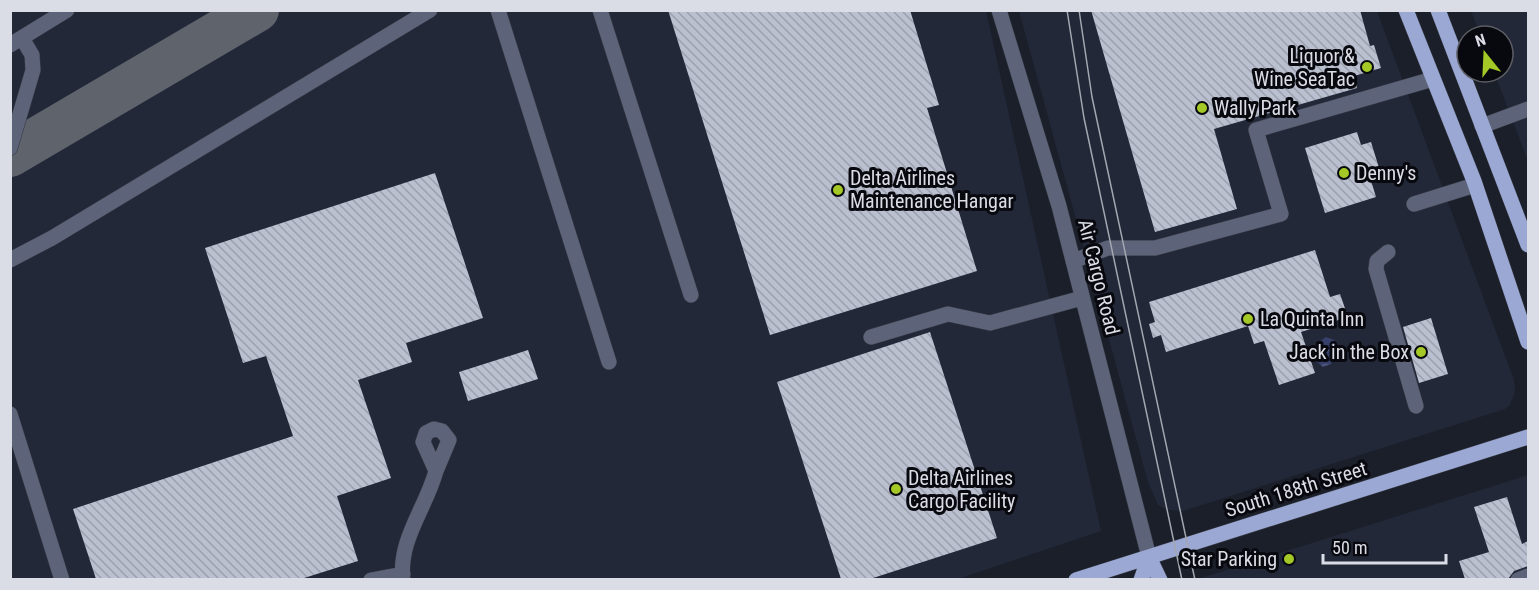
<svg xmlns="http://www.w3.org/2000/svg" width="1539" height="590" viewBox="0 0 1539 590" font-family="'Roboto Condensed',sans-serif">
<style>
.built{fill:#232839}
.water{fill:url(#water-waves)}
.lines{fill:none;stroke-linecap:round;stroke-linejoin:round}
.taxiway{stroke:#5f636c;stroke-width:44}
.building{fill:url(#building-back-hatch)}
.minor-casing{stroke:#363a44;stroke-width:16}
.major-casing{stroke:#363a44;stroke-width:16}
.minor{stroke:#5d6378;stroke-width:15}
.major{stroke:#9ba8d3;stroke-width:15}
.tram{stroke:#a3a7af;stroke-width:1.5}
.poi-dot{fill:#a4c826;stroke:#08090e;stroke-width:2}
.labels{text-anchor:middle;dominant-baseline:central;stroke-width:6;stroke-linejoin:round;paint-order:stroke}
.poi-label{font-size:20px;fill:#dadde5;stroke:#08090e;text-anchor:start}
.street-label{font-size:20px;fill:#dadde5;stroke:#08090e}
</style>
<defs>
<pattern id="water-waves" width="16" height="10" patternUnits="userSpaceOnUse" patternTransform="scale(1.5)"><rect width="16" height="10" fill="#36406b"/><path d="M0 5q4-4 8 0t8 0" fill="none" stroke="#525b80"/></pattern>
<pattern id="building-back-hatch" width="6" height="6" patternUnits="userSpaceOnUse" patternTransform="scale(1.5)"><rect width="6" height="6" fill="#bbc0d0"/><path d="M-1 5l2 2M0 0l6 6M5-1l2 2" fill="none" stroke="#9ca0ad"/></pattern>
</defs>
<rect width="100%" height="100%" fill="#1b1f2a"/>
<path class="built" d="M10,11h976l115,520 -146,49 -944,-1z
M1019,11h358l137,369 1,12 -5,13 -5,4 -322,102 -16,-1 -9,-5 -10,-23z
M1471,11h57v150l-34,-89h9v-36h-22z
M1528,475v104l-327,1v-2z"/>
<path class="water" d="M1326,337l8,3 2,10 -5,14 -8,3 -7,-6 6,-12 -3,-7z"/>
<g class="lines">
<path class="taxiway" d="M10,155l247,-145"/>
</g>
<path class="building" d="M668,10h242l29,95 -12,3 50,163 -207,64z
M1091,10h269l10,36 4,-1 7,23 -27,8 3,12 -143,41 23,80 -82,23z
M1357,132l4,13 10,-3 9,29 -11,3 7,23 -51,16 -20,-65z
M435,173l48,145 -77,25 6,19 -54,18 33,98 -54,18 21,65 -57,18h-205l-23,-70 220,-73 -27,-80 -23,7 -38,-115z
M1315,250l15,47 10,-3 8,23 -47,15 14,41 -36,12 -15,-44 -10,3 -6,-18 -82,26 -5,-17 -8,3 -4,-14 6,-2 -6,-20z
M1431,318l17,56 -29,9 -16,-56z
M930,332l67,206 -127,41h-29l-64,-197z
M528,350l10,29 -70,22 -9,-29z
M1507,497l15,47 6,-3v25l-14,5 -6,8h-43l-6,-18 30,-9 -15,-45z"/>
<g class="lines">
<g class="minor-casing">
<path id="minor" d="M498,10l111,352
M600,10l91,285
M999,10l60,196 90,351
M10,45l57,-35
M1482,126l46,-17
M10,148l23,-78 -1,-15 -10,-17
M1414,204l61,-19
M1388,252l-11,9 -1,8 40,137
M10,260l42,-22 378,-228
M1073,261l35,-13h47l126,-34 -25,-84 177,-51
M871,337l77,-23 42,9 92,-25
M10,414l52,166
M434,429l8,2 7,9 -13,31 -13,-29 3,-9z
M371,580l32,-6
M403,580c-5,-40 23,-72 33,-109
M1518,580l10,-4"/>
</g>
<g class="major-casing">
<path id="major" d="M1406,10l68,171 54,161
M1438,10l90,235
M1149,557l11,23
M1076,580l452,-143
M1141,580l8,-23"/>
</g>
<use href="#minor" class="minor"/>
<use href="#major" class="major"/>
<path class="tram" d="M1067,10l17,108 98,462
M1079,10l13,87 103,483"/>
</g>
<g class="poi-dot">
<circle cx="1367" cy="67" r="6"/>
<circle cx="1202" cy="108" r="6"/>
<circle cx="1344" cy="173" r="6"/>
<circle cx="838" cy="190" r="6"/>
<circle cx="1248" cy="319" r="6"/>
<circle cx="1421" cy="352" r="6"/>
<circle cx="896" cy="489" r="6"/>
<circle cx="1289" cy="559" r="6"/>
</g>
<g class="labels">
<g class="poi-label">
<text x="1355" y="56" text-anchor="end">Liquor &amp;<tspan x="1355" dy="23">Wine SeaTac</tspan></text>
<text x="1214" y="108">Wally Park</text>
<text x="1356" y="173">Denny's</text>
<text x="850" y="178">Delta Airlines<tspan x="850" dy="23">Maintenance Hangar</tspan></text>
<text x="1260" y="319">La Quinta Inn</text>
<text x="1409" y="352" text-anchor="end">Jack in the Box</text>
<text x="908" y="478">Delta Airlines<tspan x="908" dy="23">Cargo Facility</tspan></text>
<text x="1277" y="559" text-anchor="end">Star Parking</text>
</g>
<g class="street-label">
<text transform="translate(1099 277) rotate(76)">Air Cargo Road</text>
<text transform="translate(1296 489) rotate(-17)">South 188th Street</text>
</g>
</g>
<rect width="1539" height="590" fill="none" stroke="#dadde5" stroke-width="24"/>
<g transform="translate(1485 54) rotate(342)"><circle r="28" fill="#08090e" stroke="#5c5e64" stroke-width="1.5"/>
<path d="M0-4.5L10 22L0 15L-10 22Z" fill="#a4c826"/>
<text y="-9" font-size="16" font-weight="bold" text-anchor="middle" fill="#dadde5">N</text>
</g>
<path d="M1323 554v9h123v-9" fill="none" stroke="#dadde5" stroke-width="3"/>
<text x="1332" y="554" font-size="18" fill="#dadde5" stroke="#08090e" stroke-width="4.5" paint-order="stroke">50 m</text>
</svg>
